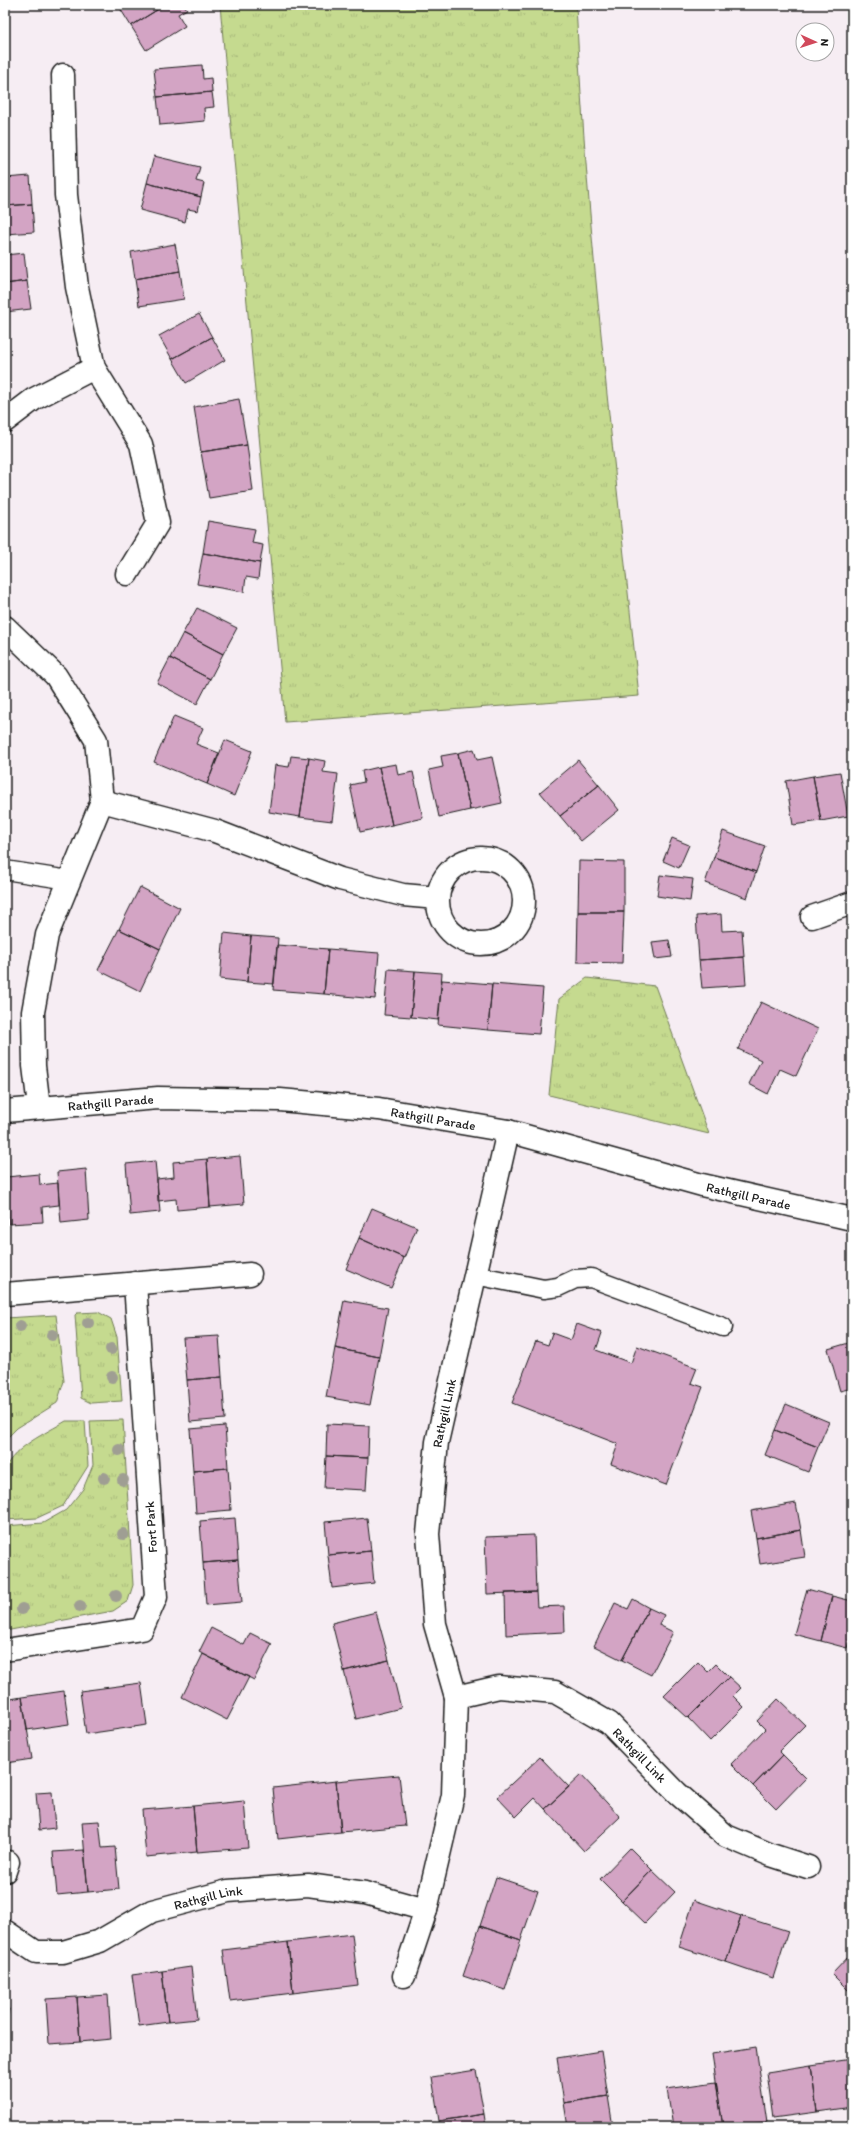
<svg xmlns="http://www.w3.org/2000/svg" width="857" height="2132" viewBox="0 0 857 2132" font-family="Itim,sans-serif">
<style>
.grass{fill:url(#grass-tufts);stroke:#707b56}
.building{fill:#d3a4c4;stroke:#1c1c1c}
.lines{fill:none;stroke-linecap:round;stroke-linejoin:round}
.lane-casing{stroke:#1c1c1c;stroke-width:21}
.street-casing{stroke:#1c1c1c;stroke-width:25}
.lane{stroke:#fff;stroke-width:18}
.street{stroke:#fff;stroke-width:22}
.tree{fill:#9f9e93}
.labels{text-anchor:middle;dominant-baseline:central;stroke-width:4;stroke-linejoin:round;paint-order:stroke}
.street-label{font-size:13px;fill:#1c1c1c;stroke:#fff}
</style>
<defs>
<pattern id="grass-tufts" width="24" height="20" patternUnits="userSpaceOnUse"><rect width="24" height="20" fill="#c5da8f"/><path d="M3 7l-1-3M5 7V3M7 7l1-3M15 17l-1-3M17 17v-4M19 17l1-3" fill="none" stroke="#a9ba7b"/></pattern>
</defs>
<rect width="100%" height="100%" fill="#f6edf3"/>
<filter id="ink" filterUnits="userSpaceOnUse"><feTurbulence type="fractalNoise" baseFrequency=".025" numOctaves="2"/><feDisplacementMap in="SourceGraphic" scale="8" xChannelSelector="R" yChannelSelector="G"/><feConvolveMatrix kernelMatrix="1 2 1 2 8 2 1 2 1" color-interpolation-filters="sRGB"/></filter>
<g filter="url(#ink)">
<path class="grass" d="M220,5h356c11,231 39,461 63,691l-354,26z
M587,978l68,8 54,148 -160,-39 10,-96z
M98,1312l13,7 6,18 5,64 -31,2 -10,-5 -6,-83 2,-2z
M56,1315l8,66 -7,22 -40,25 -9,9h-3v-119z
M123,1420l10,165 -5,16 -15,10 -108,20 3,-63 -3,-42 38,-3 23,-13 17,-21 10,-24 -3,-44z
M66,1421h19l3,45 -25,40 -26,12 -32,2v-51c9,-22 41,-36 61,-48z"/>
<path class="building" d="M118,5h47l-34,21z
M165,5h19l3,4 -9,5 7,12 -39,24 -15,-24z
M202,65l1,14 8,-1 1,14 -55,5 -3,-28z
M212,92l2,15 -10,1 1,13 -45,4 -3,-28z
M154,156l46,11 -4,14 8,2 -3,14 -54,-14z
M30,176l2,28 -27,2v-28z
M147,183l54,14 -3,14 -10,-2 -3,13 -45,-12z
M32,204l2,28 -29,2v-28z
M175,244l5,27 -45,8 -4,-27z
M24,253l3,28 -22,3v-29z
M180,271l4,28 -45,7 -4,-27z
M27,281l4,28 -26,3v-28z
M199,314l13,23 -40,22 -13,-23z
M212,337l13,23 -39,23 -14,-24z
M239,399l8,46 -46,7 -7,-45z
M247,445l6,46 -44,7 -8,-46z
M208,521l47,8 -3,14 11,2 -3,18 -57,-10z
M203,553l57,10 -2,16 -12,-2 -2,15 -47,-8z
M197,608l40,20 -14,26 -40,-21z
M183,633l40,21 -13,25 -40,-21z
M170,658l40,21 -13,25 -40,-21z
M174,716l29,12 -7,16 23,9 -12,31 -53,-22z
M225,740l27,11 -18,45 -27,-12z
M474,749l3,11 15,-3 10,46 -32,7 -12,-57z
M458,753l12,57 -31,7 -10,-47 14,-3 -2,-11z
M291,756l18,2 -9,59 -31,-5 6,-47 14,2z
M309,758l16,3 -2,11 15,2 -6,47 -32,-4z
M578,760l21,25 -39,31 -20,-24z
M396,764l2,11 15,-3 10,46 -31,7 -13,-58z
M379,767l13,58 -32,7 -10,-47 14,-3 -2,-11z
M840,772l8,44 -27,5 -8,-45z
M813,776l8,45 -28,4 -7,-44z
M599,785l20,25 -38,31 -21,-25z
M723,831l42,15 -9,26 -42,-15z
M672,838l17,7 -10,23 -16,-7z
M714,857l42,15 -9,26 -42,-15z
M579,861l45,1v50h-46z
M660,875l33,4 -3,22 -33,-5z
M140,887l40,21 -20,41 -41,-20z
M578,912h46l-2,51 -45,-1z
M721,914l1,17 20,-1 2,27 -45,3 -3,-44z
M119,929l41,20 -20,42 -42,-21z
M224,933l27,3 -4,46 -27,-3z
M251,936l27,2 -4,46 -27,-2z
M669,940l3,17 -17,2 -3,-17z
M277,945l51,4 -4,45 -51,-4z
M328,949l51,4 -4,46 -51,-5z
M744,957l2,28 -44,3 -3,-28z
M388,969l27,2 -4,46 -27,-2z
M415,971l27,2 -4,47 -27,-3z
M442,980l50,4 -4,46 -50,-5z
M492,984l51,4 -4,46 -51,-4z
M761,1002l57,27 -22,47 -16,-7 -12,25 -19,-10 12,-24 -23,-11z
M240,1156l4,48 -34,3 -3,-48z
M207,1159l3,48 -33,3 -1,-11 -18,2 -1,-22 17,-2 -1,-15z
M155,1161l5,51 -30,3 -4,-51z
M86,1169l3,51 -28,3 -4,-51z
M39,1174l1,11 18,-2 1,22 -17,2 1,15 -34,2 -3,-47z
M6,1177l3,47 -4,1v-48z
M372,1208l45,19 -13,31 -45,-20z
M359,1238l45,20 -13,30 -45,-19z
M344,1300l44,8 -9,49 -44,-9z
M577,1324l25,9 -6,17 35,13 6,-17 60,22 -6,15 12,4 -37,98 -55,-21 7,-20 -106,-41 24,-62 12,4 4,-12 19,7z
M219,1336l3,41 -35,3 -4,-42z
M852,1342v46l-12,3 -12,-42z
M335,1348l44,9 -9,48 -44,-8z
M222,1377l3,42 -35,3 -3,-42z
M786,1404l43,18 -11,25 -43,-17z
M327,1424l42,2 -1,32 -42,-2z
M225,1426l3,42 -35,3 -3,-42z
M775,1430l43,17 -10,25 -43,-17z
M326,1456l42,2 -2,32 -42,-2z
M228,1468l3,42 -35,3 -3,-42z
M796,1503l5,27 -45,8 -5,-27z
M235,1518l3,42 -35,3 -3,-42z
M367,1518l4,33 -43,4 -3,-33z
M801,1530l4,27 -45,7 -4,-26z
M534,1535l2,57 -49,2 -2,-57z
M371,1551l3,32 -42,5 -4,-33z
M238,1560l4,42 -36,3 -3,-42z
M807,1589l25,7 -11,45 -27,-7z
M536,1592l1,15 27,-1 1,26 -59,3 -1,-42z
M832,1596l20,5v28l-5,19 -26,-7z
M633,1599l16,9 -27,52 -28,-14 21,-43 13,6z
M649,1608l15,7 -5,10 14,7 -22,43 -29,-15z
M376,1612l13,48 -45,11 -12,-48z
M211,1628l33,17 6,-12 22,11 -18,36 -55,-28z
M203,1654l46,23 -22,43 -45,-23z
M389,1660l12,48 -45,11 -12,-48z
M698,1662l10,10 8,-8 13,13 -41,41 -24,-22z
M729,1677l12,11 -8,8 11,11 -34,34 -22,-23z
M141,1683l6,42 -61,9 -6,-43z
M64,1691l5,33 -42,6 -5,-33z
M22,1697l10,62 -26,4 -1,-63z
M778,1699l27,26 -26,26 4,4 -30,31 -22,-22 34,-35 -8,-8z
M783,1755l23,23 -30,31 -23,-23z
M540,1757l29,30 -24,22 -10,-11 -19,19 -19,-20z
M399,1775l6,51 -64,6 -5,-51z
M581,1775l39,42 -36,34 -39,-42z
M336,1781l5,51 -63,7 -5,-51z
M52,1792l3,36 -16,2 -3,-37z
M244,1801l4,47 -51,4 -4,-46z
M193,1806l4,46 -51,5 -4,-47z
M99,1821l3,27 13,-1 4,42 -31,3 -6,-70z
M630,1848l22,22 -30,31 -22,-22z
M84,1850l4,42 -31,3 -4,-43z
M652,1870l23,22 -30,31 -23,-22z
M496,1877l42,14 -17,49 -41,-14z
M694,1900l47,16 -15,46 -47,-15z
M741,1916l47,15 -15,47 -47,-16z
M480,1926l41,14 -16,50 -42,-14z
M352,1934l6,51 -65,8 -5,-51z
M288,1942l5,51 -63,8 -7,-51z
M852,1953v41l-20,-20z
M191,1967l6,52 -29,3 -6,-51z
M162,1971l6,51 -29,4 -7,-51z
M108,1995l3,44 -31,3 -3,-45z
M77,1997l3,45 -31,2 -3,-45z
M5,2008l4,1 -4,17z
M756,2047l11,75 -44,5 -11,-73z
M601,2051l7,45 -44,7 -7,-45z
M852,2059v48l-35,5 -6,-47z
M811,2065l6,47 -44,6 -6,-46z
M476,2070l8,44 -45,7 -7,-44z
M716,2082l7,45h-50l-6,-38z
M608,2096l5,31h-45l-4,-24z
M484,2114l2,13h-46l-1,-6z"/>
<g class="lines">
<g class="lane-casing">
<path id="lane" d="M5,870l64,10
M475,1275l69,14 14,-2 17,-8 16,-1 132,49"/>
</g>
<g class="street-casing">
<g id="street">
<path d="M63,75l3,120 11,92 17,81 47,76 17,79 -31,51"/>
<path d="M5,421l29,-22 60,-31"/>
<path d="M5,627l51,49 40,64 6,61 -55,134 -14,77 1,54 5,41"/>
<path d="M102,801l113,30 125,48 63,16 34,3"/>
<circle cx="481" cy="901" r="43"/>
<path d="M812,917l40,-14"/>
<path id="s1" d="M5,1111l153,-13 122,2 99,9 129,22 194,54 150,34"/>
<path d="M5,1294l245,-20"/>
<path d="M5,1650l137,-21 14,-32 -21,-314"/>
<path id="s2" d="M456,1697l43,-10 56,5 54,31 68,70 49,43 45,19 37,12"/>
<path d="M5,1871l3,-9"/>
<path id="s3" d="M5,1931l31,21h27l37,-11 52,-30 76,-20 80,-6 57,8 61,17"/>
<path id="s4" d="M404,1976l22,-66 27,-115 3,-98 -21,-73 -7,-90 9,-92 71,-311"/>
</g>
</g>
<use href="#lane" class="lane"/>
<use href="#street" class="street"/>
</g>
<g class="tree">
<circle cx="88" cy="1323" r="6"/>
<circle cx="20" cy="1326" r="6"/>
<circle cx="52" cy="1335" r="6"/>
<circle cx="111" cy="1349" r="6"/>
<circle cx="112" cy="1377" r="6"/>
<circle cx="119" cy="1450" r="6"/>
<circle cx="104" cy="1478" r="6"/>
<circle cx="123" cy="1480" r="6"/>
<circle cx="123" cy="1534" r="6"/>
<circle cx="116" cy="1596" r="6"/>
<circle cx="80" cy="1606" r="6"/>
<circle cx="22" cy="1609" r="6"/>
</g>
</g>
<g class="labels">
<g class="street-label">
<text stroke="none"><textPath href="#s1" startOffset="106">Rathgill Parade</textPath></text>
<text stroke="none"><textPath href="#s1" startOffset="430">Rathgill Parade</textPath></text>
<text stroke="none"><textPath href="#s1" startOffset="755">Rathgill Parade</textPath></text>
<text stroke="none"><textPath href="#s4" startOffset="574">Rathgill Link</textPath></text>
<text transform="translate(151 1527) rotate(-94)">Fort Park</text>
<text stroke="none"><textPath href="#s2" startOffset="207">Rathgill Link</textPath></text>
<text stroke="none"><textPath href="#s3" startOffset="221">Rathgill Link</textPath></text>
</g>
</g>
<rect width="857" height="2132" fill="none" stroke="#fff" stroke-width="20"/>
<rect x="10" y="10" width="837" height="2112" fill="none" stroke="#1c1c1c" stroke-width="1.5" filter="url(#ink)"/>
<g transform="translate(815 42) rotate(93)"><circle r="19" fill="#ffffff" stroke="#a4a4a4"/>
<path d="M0-3L7 15L0 10L-7 15Z" fill="#d1495b"/>
<text y="-6" font-size="11" font-weight="bold" text-anchor="middle" fill="#1c1c1c">N</text>
</g>
</svg>
